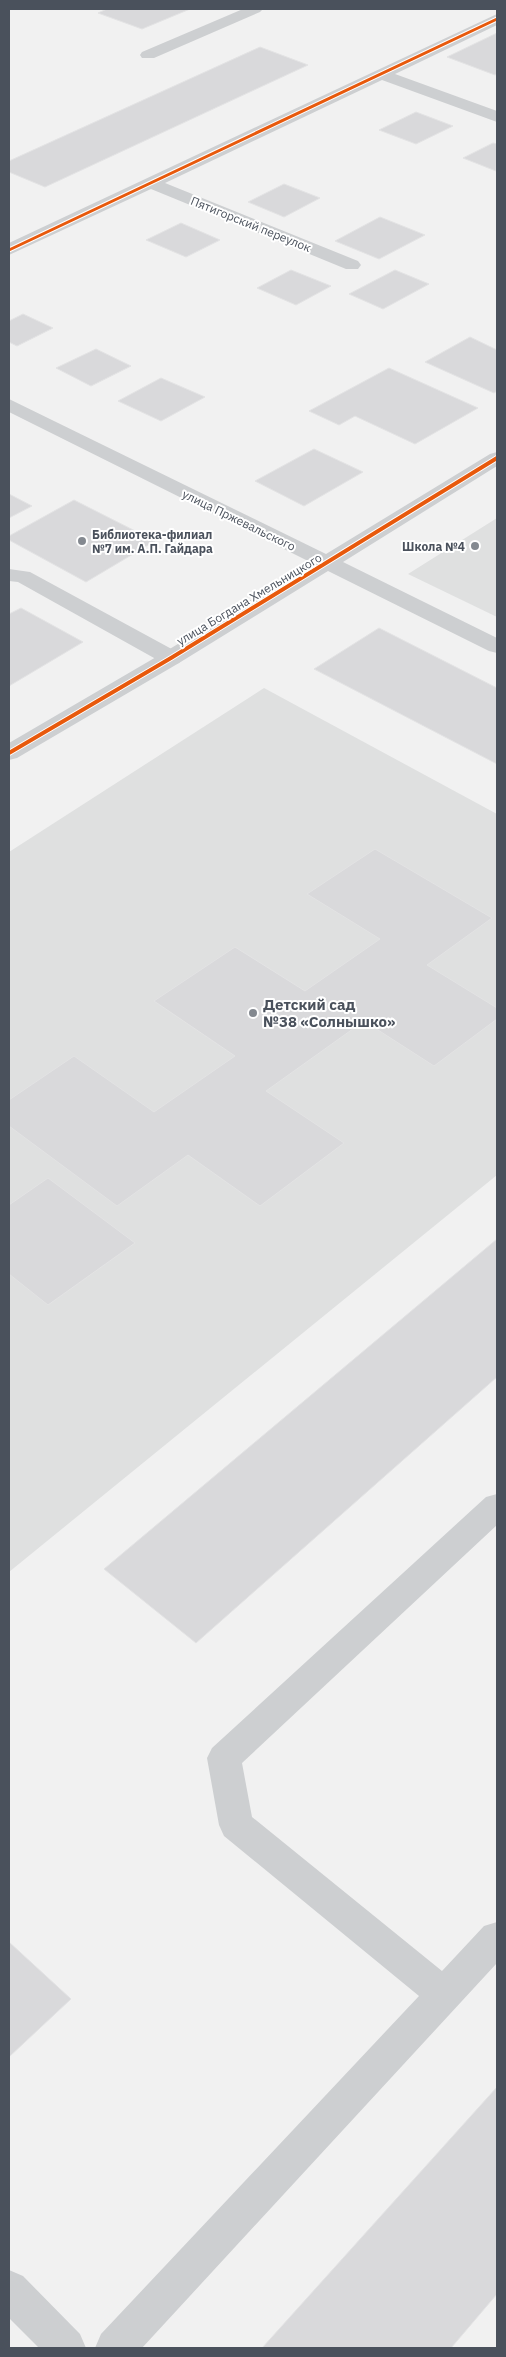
<svg xmlns="http://www.w3.org/2000/svg" width="506" height="2357" viewBox="0 0 506 2357" font-family="'IBM Plex Sans',sans-serif">
<style>
.education{fill:#dfe0e0}
.building{fill:#d9d9db;stroke:#e3e3e4}
.lines{fill:none;stroke-linecap:round;stroke-linejoin:round}
.lane{fill:#cdcfd1;fill-rule:evenodd}
.street{fill:#cdcfd1;fill-rule:evenodd}
.cycleway-far1-casing{stroke:#fff;stroke-width:5}
.cycleway-casing{stroke:#fff;stroke-width:6}
.cycleway-far1{stroke:#e8590c;stroke-width:3}
.cycleway{stroke:#e8590c;stroke-width:4}
.poi-dot{fill:#848990;stroke:#fff;stroke-width:2}
.labels{text-anchor:middle;dominant-baseline:central;stroke-width:4;stroke-linejoin:round;paint-order:stroke}
.far-street-label{font-size:12px;fill:#4a515c;stroke:#fff}
.far-poi-label{font-size:12px;font-weight:bold;fill:#4a515c;stroke:#fff;text-anchor:start}
.poi-label{font-size:15px;font-weight:bold;fill:#4a515c;stroke:#fff;text-anchor:start}
</style>
<rect width="100%" height="100%" fill="#f1f1f1"/>
<path class="education" d="M497,518v99l-89,-43z
M264,688l233,126v361l-488,397v-720z"/>
<path class="building" d="M107,9h83l-48,20 -44,-16z
M497,33v41l-2,1 -48,-18z
M260,47l48,18 -263,122 -36,-15v-11z
M416,112l37,14 -37,18 -37,-14z
M493,143l4,1 -1,27 -33,-13z
M284,184l36,14 -36,19 -36,-15z
M380,217l45,18 -46,24 -44,-18z
M181,223l39,17 -34,17 -40,-17z
M291,270l40,16 -35,19 -39,-17z
M395,270l34,14 -46,25 -34,-15z
M23,314l30,14 -36,18 -8,-4v-21z
M470,337l27,13v41l-3,2 -69,-31z
M96,349l35,17 -40,20 -35,-18z
M389,368l89,40 -63,36 -60,-28 -16,9 -30,-14z
M161,378l44,19 -44,24 -43,-20z
M314,449l49,23 -59,34 -49,-25z
M9,494l23,12 -23,12z
M74,500l81,41 -69,41 -77,-42v-4z
M21,608l62,34 -74,44v-72z
M379,628l118,60v76l-183,-95z
M375,849l117,69 -65,47 70,43v11l-63,47 -70,-45 -98,70 78,52 -84,63 -72,-51 -71,51 -108,-80v-26l65,-44 80,56 81,-56 -81,-55 81,-54 70,44 75,-52 -73,-45z
M48,1178l87,65 -87,62 -39,-31v-69z
M497,1239v138l-301,266 -92,-74z
M9,1942l62,57 -62,58z
M497,2087v207l-46,54h-189z"/>
<g class="lines">
<path class="lane" d="M243,9h20l-3,3 -106,46h-12l-2,-3 2,-3z
M9,569l21,3 149,81 3,5 -3,5 -8,2 -8,-2 -145,-81 -9,-1z
M497,1494v31l-255,238 10,54 190,154 42,-45 13,-4v41l-355,385h-47l6,-14 318,-338 -195,-160 -5,-11 -12,-67 5,-10 274,-251z
M9,2270l14,6 57,58 6,14h-47l-30,-30z"/>
<path class="street" d="M497,14v11l-102,49 102,37v11l-115,-42 -217,103 193,78 3,4 -3,4h-12l-195,-80 -142,66v-12z
M9,399l317,155 164,-100 7,-2v14l-154,96 154,76v15l-8,-2 -161,-80 -149,92 -162,95 -8,2v-17l154,-90 149,-90 -303,-151z"/>
<g class="cycleway-far1-casing">
<path id="cycleway-far1" d="M9,250l488,-231"/>
</g>
<g class="cycleway-casing">
<path id="cycleway" d="M9,753l162,-95 326,-200"/>
</g>
<use href="#cycleway-far1" class="cycleway-far1"/>
<use href="#cycleway" class="cycleway"/>
</g>
<g class="poi-dot">
<circle cx="82" cy="541" r="5"/>
<circle cx="475" cy="546" r="5"/>
<circle cx="253" cy="1013" r="5"/>
</g>
<g class="labels">
<g class="far-street-label">
<text transform="translate(251 224) rotate(22)">Пятигорский переулок</text>
<text transform="translate(239 520) rotate(26)">улица Пржевальского</text>
<text transform="translate(249 599) rotate(-31)">улица Богдана Хмельницкого</text>
</g>
<g class="far-poi-label">
<text x="92" y="534">Библиотека-филиал<tspan x="92" dy="14">№7 им. А.П. Гайдара</tspan></text>
<text x="465" y="546" text-anchor="end">Школа №4</text>
</g>
<g class="poi-label">
<text x="263" y="1004">Детский сад<tspan x="263" dy="17">№38 «Солнышко»</tspan></text>
</g>
</g>
<rect width="506" height="2357" fill="none" stroke="#4a515c" stroke-width="20"/>
</svg>
